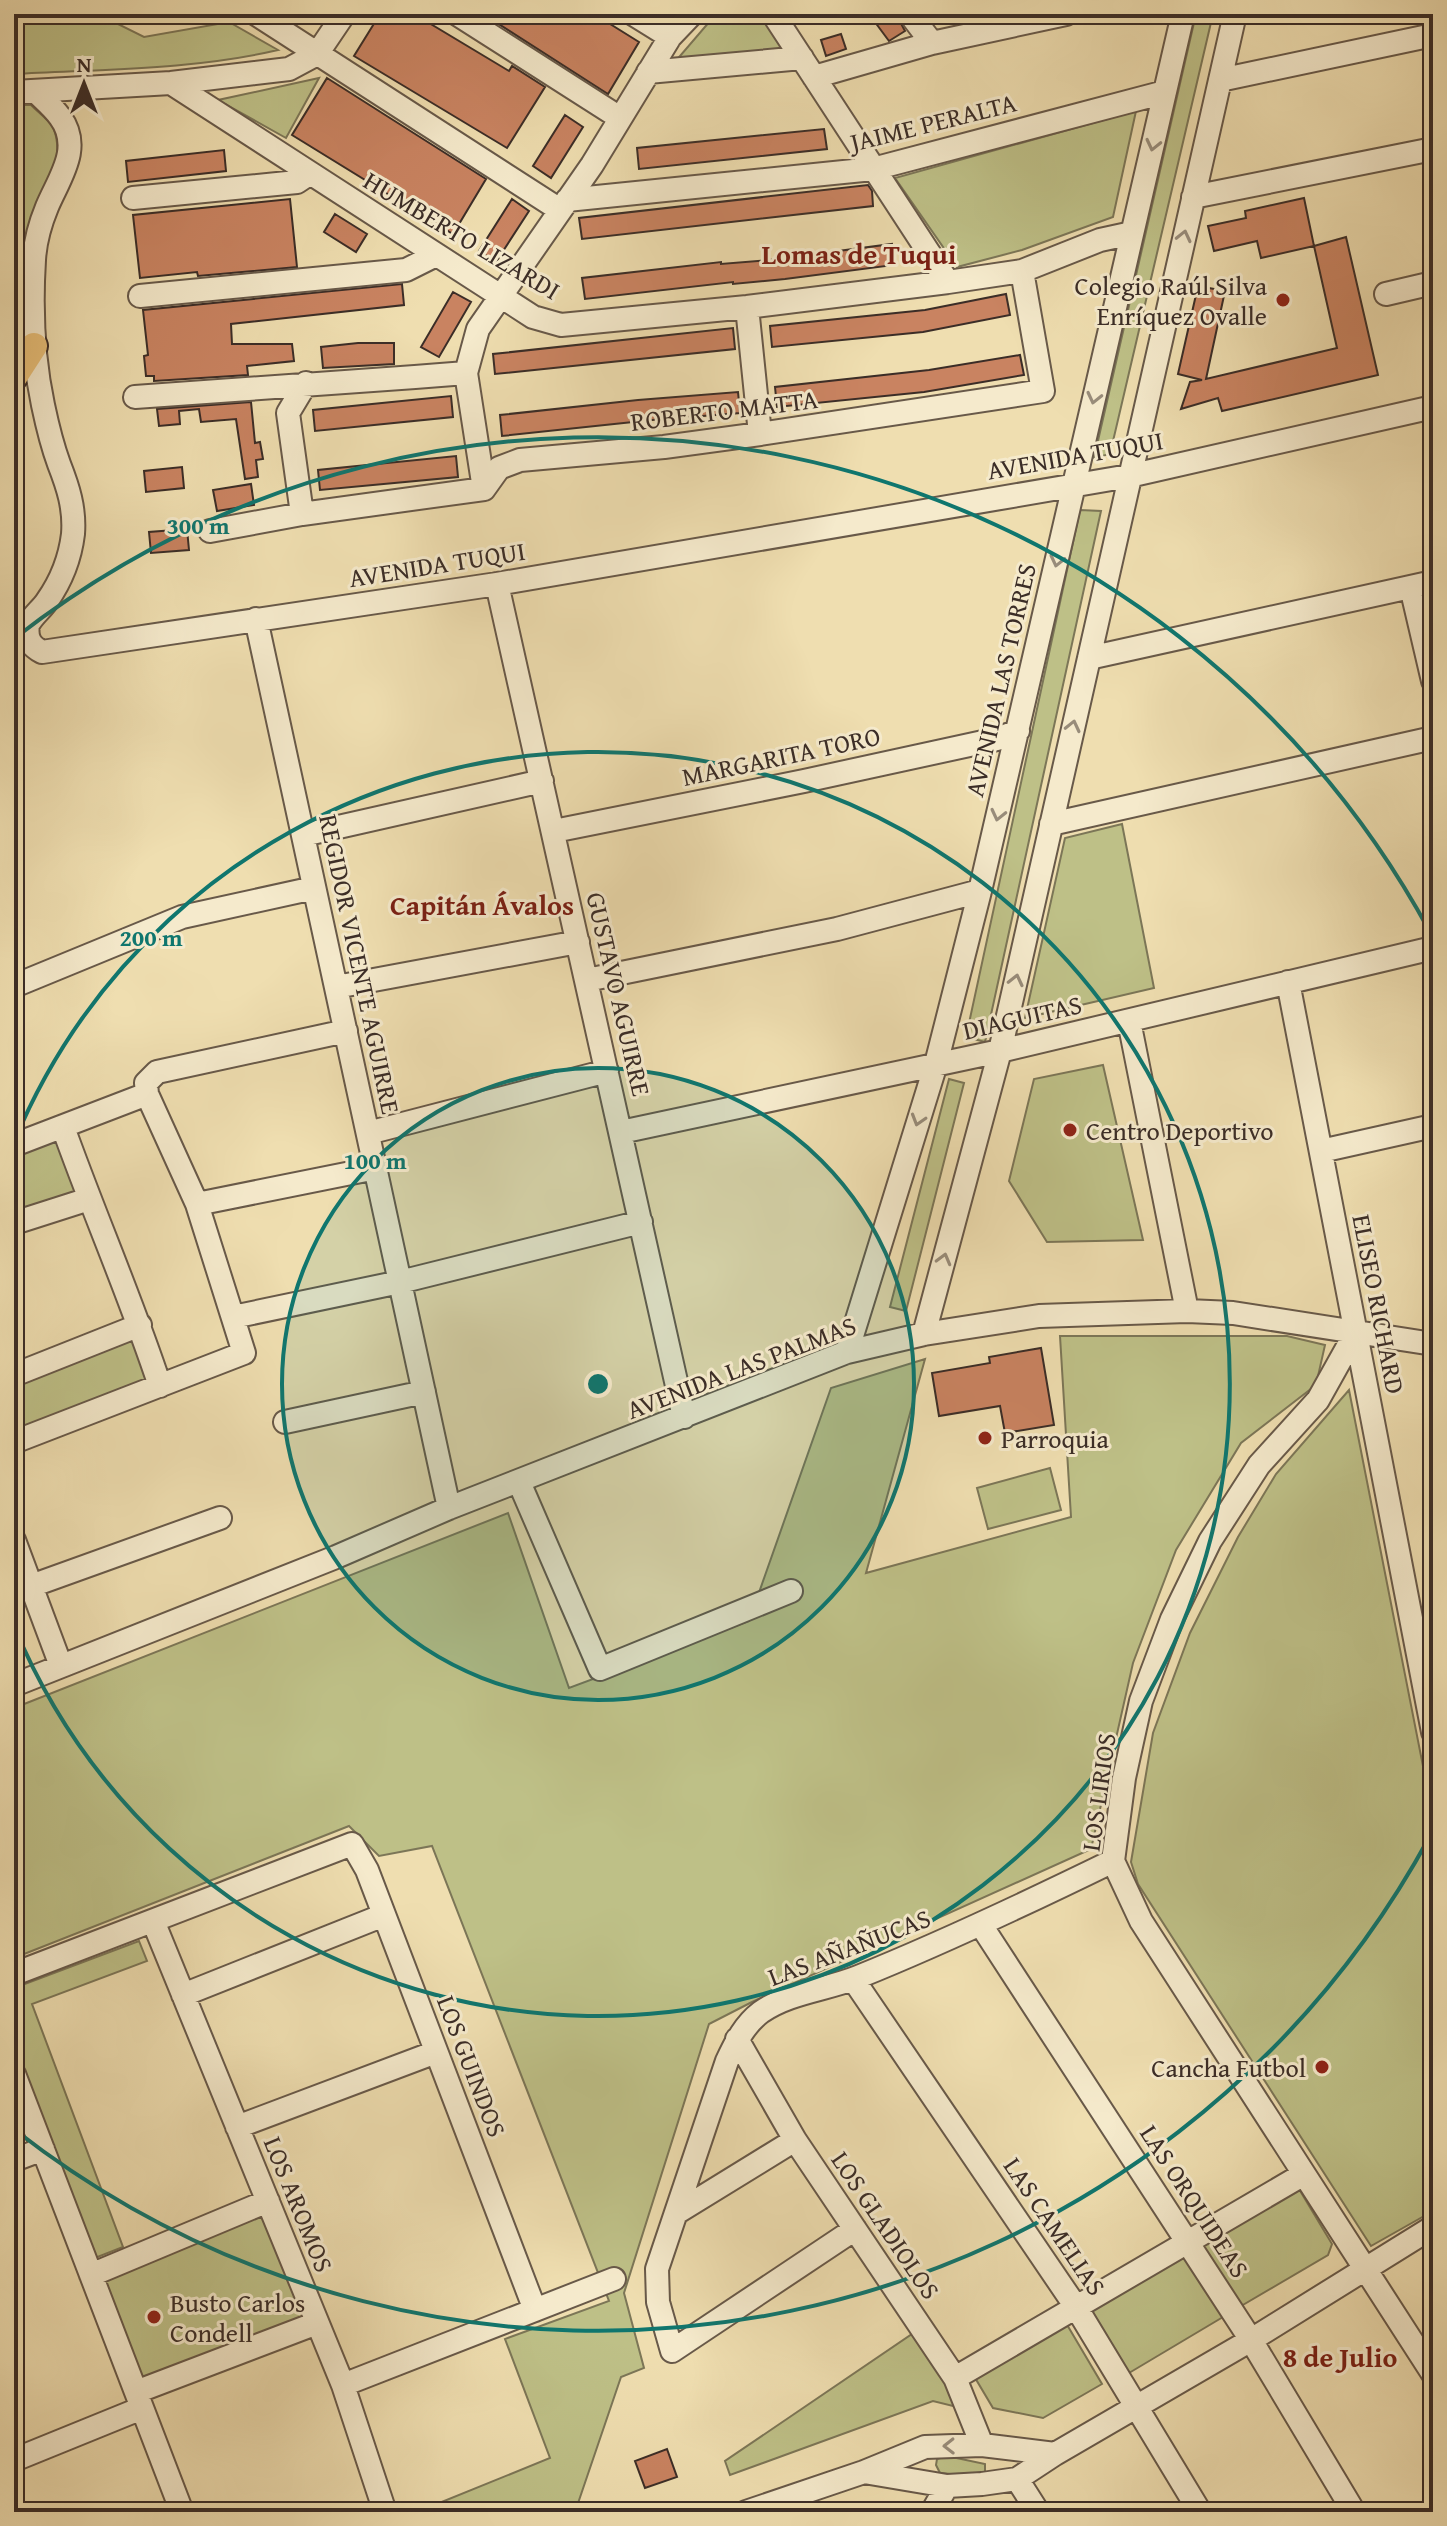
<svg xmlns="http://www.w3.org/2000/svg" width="1447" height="2526" viewBox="0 0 1447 2526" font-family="'Gentium Book Plus',serif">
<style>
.green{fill:#bec087;stroke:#7c7657;stroke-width:2}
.building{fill:#c98361;stroke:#3b2d27;stroke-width:2}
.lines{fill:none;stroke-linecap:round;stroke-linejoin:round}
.minor-casing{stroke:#685949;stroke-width:26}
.major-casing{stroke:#3b2d27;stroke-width:30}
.minor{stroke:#f5eacc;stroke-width:22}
.major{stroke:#e8bf78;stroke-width:26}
.oneway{stroke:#988c7a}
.ring{fill:none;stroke:#0f766e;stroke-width:4}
.poi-dot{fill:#8f2418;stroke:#f5eacc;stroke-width:3}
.labels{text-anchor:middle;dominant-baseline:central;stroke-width:6;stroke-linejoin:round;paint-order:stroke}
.street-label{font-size:26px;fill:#3b2d27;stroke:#f5eacc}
.poi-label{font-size:26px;fill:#3b2d27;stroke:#f5eacc;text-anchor:start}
.neighbourhood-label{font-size:28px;font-weight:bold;fill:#7a1f14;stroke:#f5eacc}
.centre{fill:#0f766e;stroke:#f5eacc;stroke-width:4}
.ring-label{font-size:24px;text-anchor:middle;font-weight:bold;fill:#0f766e;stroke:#f5eacc;stroke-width:6;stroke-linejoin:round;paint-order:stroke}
</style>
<rect width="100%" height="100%" fill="#efdeb0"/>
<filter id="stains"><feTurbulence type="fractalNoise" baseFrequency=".0025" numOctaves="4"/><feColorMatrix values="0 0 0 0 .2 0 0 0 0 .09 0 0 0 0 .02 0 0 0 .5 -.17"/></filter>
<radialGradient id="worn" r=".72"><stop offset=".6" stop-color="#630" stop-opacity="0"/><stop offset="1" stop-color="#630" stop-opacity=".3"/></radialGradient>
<path class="green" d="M14,14h84l46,23 85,-15 49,28c-86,20 -176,19 -264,24z
M716,14h46l25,38 -113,11z
M1196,14h17l-103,440 -16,4z
M319,78l-33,60 -68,-38z
M14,105h17c7,7 18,15 22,22 17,40 -21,81 -30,118 -7,31 -7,66 -9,98z
M1136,111l-23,106 -91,33 -65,17 -62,-89z
M1080,510l21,1 -116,531 -19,-5z
M1122,824l32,164 -129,30 40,-180z
M1103,1065l40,175 -96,2 -38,-61 25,-102z
M949,1079l15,4 -58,228 -16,-4z
M61,1137l23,58 -70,24v-65z
M134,1333l17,50 -137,55v-57z
M1060,1336h227l38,9 -9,40 -75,58 -65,107 -43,113 -42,186 -339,153 -43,22 -85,269 20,75 -23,9 -46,135h-158l133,-54 -45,-119 104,-38 -177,-455 -53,10 -30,-30 -335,132v-250l494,-195 61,175 180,-67 82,-233 94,-29 -59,214 205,-56z
M1349,1390l84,427v394l-62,35 -233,-362 -7,-22 22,-129 37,-100 48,-96 38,-63z
M1050,1468l11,42 -73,19 -11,-41z
M139,1941l8,20 -115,43 91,243 -28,11 -81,-215v-55z
M1296,2184l36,60 -4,11 -92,54 -40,-67z
M266,2209l43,108 -172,69 -40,-107z
M1183,2252l40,65 -94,56 -39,-65z
M1066,2323l36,61 -59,34 -50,-10 -19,-32z
M915,2332l50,77 -32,-8 -203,74 -5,-14z
M947,2456l38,8v8l-6,5 -39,-4 -4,-8 1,-6z"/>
<path class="building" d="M380,14h34l95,57 3,-5 33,21 -38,61 -153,-92z
M483,14h111l45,28 -31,52z
M869,14h27l9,17 -16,10z
M841,34l5,15 -20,7 -5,-16z
M327,78l159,101 -33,55 -161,-99z
M565,115l18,12 -32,51 -18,-12z
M824,129l3,20 -188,20 -2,-21z
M224,150l2,21 -98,11 -2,-21z
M868,185l4,6 1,15 -291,33 -3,-21z
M1304,198l10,48 -53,12 -4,-17 -43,10 -6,-25 38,-8 -1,-7z
M290,199l7,68 -99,9 -1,-4 -57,6 -7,-63z
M512,199l17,12 -33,51 -17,-11z
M335,214l32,20 -11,18 -32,-20z
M1346,237l32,138 -156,36 -4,-13 -37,11 9,-27 12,-2 -24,-6 20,-88 27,5 -19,88 131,-31 -23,-102z
M892,244l2,21 -109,14 -52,5v-2l-148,17 -3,-21 139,-16v2l48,-4z
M402,284l2,21 -173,19 1,20h60l2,17 -47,5 1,9 -94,6v-5h-8l-2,-20 4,-1 -5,-45z
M453,292l18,10 -32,55 -18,-10z
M1006,294l4,21 -87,17 -151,15 -2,-21 155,-16z
M733,328l2,21 -240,25 -2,-20z
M358,343h36v21l-71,4 -2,-21z
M1020,355l4,20 -100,17 -147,15 -2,-20 154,-17z
M738,392l2,21 -88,7 -150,16 -2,-21 138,-15z
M451,396l2,21 -138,14 -2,-21z
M251,402l4,41 5,-1 3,17 -7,1 2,17 -13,2 -9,-60 -35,3 -2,-13 -20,2 1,13 -21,2 -2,-17z
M456,456l2,21 -138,13 -2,-20z
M182,467l2,21 -38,4 -2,-21z
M251,484l3,21 -37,6 -4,-21z
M187,529l2,21 -38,3 -2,-21z
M1041,1348l13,77 -49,8 -5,-27 -61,10 -7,-43 58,-10 -1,-6z
M667,2449l10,28 -32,11 -10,-27z"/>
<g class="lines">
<g class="minor-casing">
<path id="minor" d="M256,14l304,196
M457,14l163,104
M633,14l37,23
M773,14l175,268
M910,14l22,29
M648,72l154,-14
M814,77l118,-34 134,-29
M1220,80l213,-45
M171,83l362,234 28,8 186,-18 201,-25 74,-11 78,-31 32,-7
M35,91c8,8 18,16 25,26 23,31 -1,61 -13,90 -7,17 -12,35 -13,53 -3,48 -1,98 9,145 4,19 9,40 16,59 9,23 16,44 14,70 -3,25 -12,47 -26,67 -6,9 -15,15 -19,24 -2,13 2,21 14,27l455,-68 632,-108 304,-69
M14,92l157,-9 118,-14 28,-15 27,-40
M1193,197l240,-48
M133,198l164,-16 12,-8
M567,200l306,-31 292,-77
M1386,294l47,-11
M140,296l266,-26 30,-15
M747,307l13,127
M135,397c111,-9 221,-15 331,-24
M484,489l-18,-116 12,-44 114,-164 78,-128 22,-23
M302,514l-14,-101 18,-30
M210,531l92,-17 182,-25 15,-21 21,-8 144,-13 96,-13 283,-43 -21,-120
M497,584l187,833
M1411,587l22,94
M256,619l193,889
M1089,658l344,-76
M1051,824l382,-86
M554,831l250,-50 193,-42 21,-8
M303,835l239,-54
M587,980l250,-51 143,-38
M1288,982l145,750
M14,986l168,-69 132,-29
M336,987l242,-45
M1129,1021l58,290
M63,1127c31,87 68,171 97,259
M621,1132l379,-81 433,-103
M368,1133l239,-62
M14,1145l133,-51
M1321,1151l112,-25
M197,1204l179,-36
M14,1223l75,-24
M233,1317l167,-35 241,-60
M1356,1332l-38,68 -59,65 -49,76 -38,78 -31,82 -17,77 -11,83 28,60 292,453
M924,1334l76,-283 235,-1037
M847,1352l89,-288 44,-173 203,-877
M14,1375l126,-50
M285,1422l139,-30
M14,1442l230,-89 -47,-149 -50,-110 -1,-11 11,-11 189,-41
M519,1482l81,187 191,-78
M14,1540l47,126
M31,1586l189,-68
M14,1685l322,-128 113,-49 398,-156 77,-18 115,-18 148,-5 46,2 200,31
M153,1921l190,464 42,127
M981,1925l270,415 103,172
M14,1974l338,-130 15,26 168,440
M853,1979l223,328 124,205
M183,1995l201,-80
M737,2039l58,101 160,238 27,67
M14,2074l168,438
M237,2127l199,-75
M14,2160l29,-11
M678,2212l117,-72
M855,2229l-183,122 -14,-49 -1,-33 70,-208c9,-19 17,-36 34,-49 29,-20 65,-22 97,-35 87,-35 171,-75 255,-116
M91,2275l177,-74
M955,2378l349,-204
M343,2385l271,-106
M136,2392l181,-69
M14,2460l128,-52
M864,2472l83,14 35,-2 35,-5 38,-25 196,-114 182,-113
M1017,2479l21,33
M746,2512l118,-40 61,-25 57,-2 73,9
M932,2512l15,-26"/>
</g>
<g class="major-casing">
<path id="major" d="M14,377l20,-31"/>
</g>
<use href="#minor" class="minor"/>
<use href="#major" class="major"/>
</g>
<defs><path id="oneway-chevron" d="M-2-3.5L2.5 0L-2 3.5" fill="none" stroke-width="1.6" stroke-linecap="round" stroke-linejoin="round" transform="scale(2)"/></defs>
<g class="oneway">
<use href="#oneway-chevron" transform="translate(1153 145) rotate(103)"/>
<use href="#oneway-chevron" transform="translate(1184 236) rotate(-77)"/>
<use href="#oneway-chevron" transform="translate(1094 398) rotate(103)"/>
<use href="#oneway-chevron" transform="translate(1057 561) rotate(103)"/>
<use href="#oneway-chevron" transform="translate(1073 726) rotate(-77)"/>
<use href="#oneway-chevron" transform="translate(998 815) rotate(103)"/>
<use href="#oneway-chevron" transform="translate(1016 980) rotate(-77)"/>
<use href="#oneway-chevron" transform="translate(918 1120) rotate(107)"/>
<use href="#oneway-chevron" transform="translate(944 1259) rotate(-75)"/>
<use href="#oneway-chevron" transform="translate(949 2446) rotate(179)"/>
</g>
<circle cx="598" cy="1384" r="316" fill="#0f766e" fill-opacity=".12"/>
<g class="ring">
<circle cx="598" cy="1384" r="316"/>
<path d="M14 1142A632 632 0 1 1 14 1626"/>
<path d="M1430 1836A947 947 0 0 1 15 2130M15 638A947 947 0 0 1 1430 932"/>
</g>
<g class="poi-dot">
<circle cx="1283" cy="300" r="8"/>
<circle cx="1070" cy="1130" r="8"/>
<circle cx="985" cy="1438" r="8"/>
<circle cx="1322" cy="2067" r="8"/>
<circle cx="154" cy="2317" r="8"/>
</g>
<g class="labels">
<g class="street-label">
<text transform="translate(933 122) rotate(-14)">JAIME PERALTA</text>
<text transform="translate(462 235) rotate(31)">HUMBERTO LIZARDI</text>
<text transform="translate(724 410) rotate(-7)">ROBERTO MATTA</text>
<text transform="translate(1075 455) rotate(-10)">AVENIDA TUQUI</text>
<text transform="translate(437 564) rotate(-9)">AVENIDA TUQUI</text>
<text transform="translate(1000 680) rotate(-77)">AVENIDA LAS TORRES</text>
<text transform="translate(781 756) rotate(-12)">MARGARITA TORO</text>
<text transform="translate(360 964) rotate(78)">REGIDOR VICENTE AGUIRRE</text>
<text transform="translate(619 994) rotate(77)">GUSTAVO AGUIRRE</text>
<text transform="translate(1022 1017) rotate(-13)">DIAGUITAS</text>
<text transform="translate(1379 1304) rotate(79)">ELISEO RICHARD</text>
<text transform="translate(741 1367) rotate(-21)">AVENIDA LAS PALMAS</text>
<text transform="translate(1098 1792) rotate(-82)">LOS LIRIOS</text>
<text transform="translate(849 1947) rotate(-21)">LAS AÑAÑUCAS</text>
<text transform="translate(472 2066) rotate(69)">LOS GUINDOS</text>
<text transform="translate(1195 2201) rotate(57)">LAS ORQUIDEAS</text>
<text transform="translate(299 2204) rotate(68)">LOS AROMOS</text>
<text transform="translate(886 2225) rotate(56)">LOS GLADIOLOS</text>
<text transform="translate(1055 2226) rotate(56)">LAS CAMELIAS</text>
</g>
<g class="poi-label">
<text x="1267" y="285" text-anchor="end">Colegio Raúl Silva<tspan x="1267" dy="30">Enríquez Ovalle</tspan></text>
<text x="1086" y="1130">Centro Deportivo</text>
<text x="1001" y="1438">Parroquia</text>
<text x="1306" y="2067" text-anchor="end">Cancha Futbol</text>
<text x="170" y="2302">Busto Carlos<tspan x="170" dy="30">Condell</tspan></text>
</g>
<g class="neighbourhood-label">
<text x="859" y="253">Lomas de Tuqui</text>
<text x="482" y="904">Capitán Ávalos</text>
<text x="1340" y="2356">8 de Julio</text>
</g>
</g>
<circle cx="598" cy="1384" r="12" class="centre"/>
<g class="ring-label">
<text x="198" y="534">300 m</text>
<text x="151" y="946">200 m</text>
<text x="375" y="1169">100 m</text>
</g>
<rect width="1447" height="2526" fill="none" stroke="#efdeb0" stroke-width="48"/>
<rect x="16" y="16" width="1415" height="2494" fill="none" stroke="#3b2d27" stroke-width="4"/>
<rect x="24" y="24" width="1399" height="2478" fill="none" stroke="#3b2d27" stroke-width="2"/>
<g transform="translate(84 84)" stroke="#f5eacc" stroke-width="6" paint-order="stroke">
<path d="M0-6L14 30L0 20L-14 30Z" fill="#3b2d27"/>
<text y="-12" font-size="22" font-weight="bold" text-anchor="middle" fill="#3b2d27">N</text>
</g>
<rect width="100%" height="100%" filter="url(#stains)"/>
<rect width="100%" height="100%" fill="url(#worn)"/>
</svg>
